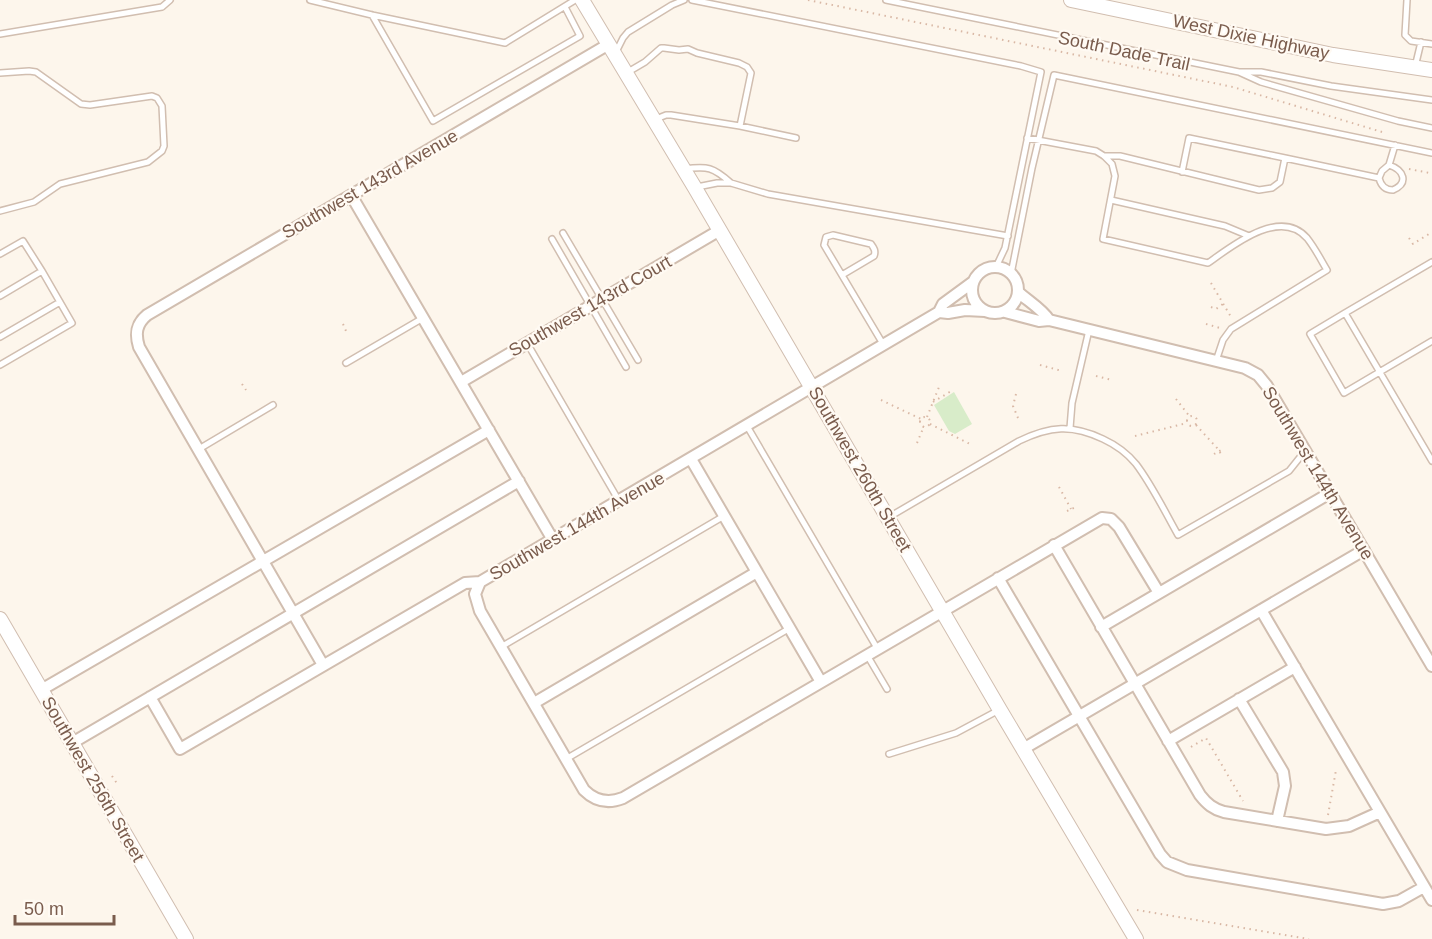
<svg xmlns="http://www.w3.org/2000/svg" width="1432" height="939" viewBox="0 0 1432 939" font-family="Arial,sans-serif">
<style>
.green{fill:#d8ecc9}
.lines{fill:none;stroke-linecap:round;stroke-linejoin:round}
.service-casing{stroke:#d1beb0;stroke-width:8}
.minor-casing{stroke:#d1beb0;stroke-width:14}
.tertiary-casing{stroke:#d1beb0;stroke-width:16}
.path{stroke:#d9b8a5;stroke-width:2;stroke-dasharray:1.5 4.5;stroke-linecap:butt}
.service{stroke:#fff;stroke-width:5}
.minor{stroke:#fff;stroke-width:10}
.tertiary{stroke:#fff;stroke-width:14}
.labels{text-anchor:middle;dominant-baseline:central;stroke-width:4.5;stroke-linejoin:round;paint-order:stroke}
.street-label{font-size:18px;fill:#7a5c4d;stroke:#fffaf3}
</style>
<rect width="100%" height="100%" fill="#fdf6ec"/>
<path class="green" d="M954,392l18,32 -17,10 -6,-3 -15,-26z"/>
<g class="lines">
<g class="service-casing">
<path id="service" d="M310,0l62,15 133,28 70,-43
M692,0l329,66 20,6 -36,176 -9,19
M886,0l353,72
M1407,0l-2,35 6,6 21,3
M372,15l61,106 147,-85 -15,-29
M0,34l162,-27 8,-7
M616,52l7,-14 5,-6 44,-27 12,-5
M1415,67l6,-25
M628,72l17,-10 16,-14h3l15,2 9,-1 9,4 42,10 8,4 4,6 -11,53 -69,-11h-5l-10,4
M0,73l29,-2 7,1 45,32 9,1 62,-9 5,2 5,8 2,40 -2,5 -14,11 -88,22 -26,18 -34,9
M1432,100l-101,-14 -70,-14h-22l22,10 137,39 34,7
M740,126l56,12
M1027,138l69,13 8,5 8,8 3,12 -12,63 105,24c24,-17 72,-56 99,-25 8,10 14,22 20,32l-96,59 -8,11 -7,21
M1104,156h16l139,34 13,-2 8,-6 5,-24 94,20
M1389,165c15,5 20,18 4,25 -8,0 -12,-4 -14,-12l3,-7 7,-6 6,-20
M684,169c24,-3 29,-2 47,14
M1182,172l7,-34 96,20
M697,187l20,-4h14l37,11 240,42
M1111,200l114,26 24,10
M563,233l75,127
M552,239l74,128
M0,254l23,-13 19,30 30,52 -72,42
M1432,262l-87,51 87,148
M1011,274l21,-106 22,-93 378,78
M842,275l32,-19c2,-5 0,-8 -3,-12l-38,-9 -7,2 -2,8 59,99
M0,296l42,-25
M1345,313l-35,21 34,59 88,-52
M0,337l60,-35
M527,343l92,158
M346,363l77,-45
M747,426l130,222
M1070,428l2,-25 17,-73
M199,449l74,-44
M889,517l130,-76c31,-15 53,-17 84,-2 13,6 24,14 33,25 16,21 29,48 42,71l111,-64 16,-20
M501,647l223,-131
M867,655l20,34
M889,754l67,-21 43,-23
M566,759l224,-131"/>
</g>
<g class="minor-casing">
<path id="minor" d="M351,195l202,345
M972 290a23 23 0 1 1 46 0a23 23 0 1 1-46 0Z
M1018,292c10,9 24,17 31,28
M939,312l4,-8 30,-22
M1005,312l34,9 10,-1 196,48 13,7 9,11 165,280
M461,382l259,-152
M691,459l130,223
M1054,545l146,250c7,9 13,14 24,17l102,17 23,-3 31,-14
M998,578l162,276 7,8 20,8 196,34 16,-3 25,-14
M480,582l-5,12 5,17 104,179c11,11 24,14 39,8l479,-280 9,1 8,8 40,66
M1261,610l171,290
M1101,627l229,-134
M323,665l-184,-318c-4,-13 -3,-23 8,-32l462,-271
M41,690l448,-260
M150,697l30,52 285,-166 15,-1 459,-270 9,1 17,-3 20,1
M1239,699l44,73 2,14 -8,35
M534,703l223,-131
M1168,741l127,-74
M72,743l447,-262
M1023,749l341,-199"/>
</g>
<g class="tertiary-casing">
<path id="tertiary" d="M582,0l113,188 305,522 136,229
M1071,0l262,55 99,15
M0,619l186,320"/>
</g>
<path class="path" d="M808,0l425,87 149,45
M1409,169l21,4
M1409,238l4,6 19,-12
M1211,283l20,34
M1211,307l5,2 7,-5
M343,324l3,7
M1206,324l14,4
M1040,365l22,6
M1096,376l16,4
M242,384l4,6
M1016,394l-3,12 5,12
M1176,399l14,18
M881,400l40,19
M933,402l20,-12
M1187 421a5 5 0 1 1 10 0a5 5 0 1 1-10 0Z
M920 422a5 5 0 1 1 10 0a5 5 0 1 1-10 0Z
M927,417l12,-30
M930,424l42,21
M1196,425l21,23 6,9
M1135,436l52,-13
M917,443l7,-17
M1214,454l9,-5
M1059,487l12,22
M1067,511l9,-4
M1191,747l15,-9 37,63
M112,776l6,9
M1328,815l8,-45
M1137,910l172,29"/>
<use href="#service" class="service"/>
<use href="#minor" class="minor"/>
<use href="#tertiary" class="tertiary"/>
</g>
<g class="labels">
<g class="street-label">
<text transform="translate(1251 37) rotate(12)">West Dixie Highway</text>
<text transform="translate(1124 51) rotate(12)">South Dade Trail</text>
<text transform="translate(370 184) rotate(-30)">Southwest 143rd Avenue</text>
<text transform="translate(590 306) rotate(-30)">Southwest 143rd Court</text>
<text transform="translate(860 469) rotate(60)">Southwest 260th Street</text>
<text transform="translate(1318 473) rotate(59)">Southwest 144th Avenue</text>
<text transform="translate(577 526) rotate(-30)">Southwest 144th Avenue</text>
<text transform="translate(93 779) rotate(60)">Southwest 256th Street</text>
</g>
</g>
<path d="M15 915v9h99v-9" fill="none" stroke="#7a5c4d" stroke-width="3"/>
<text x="24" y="915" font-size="18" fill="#7a5c4d" stroke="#fffaf3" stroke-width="4.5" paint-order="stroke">50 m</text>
</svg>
